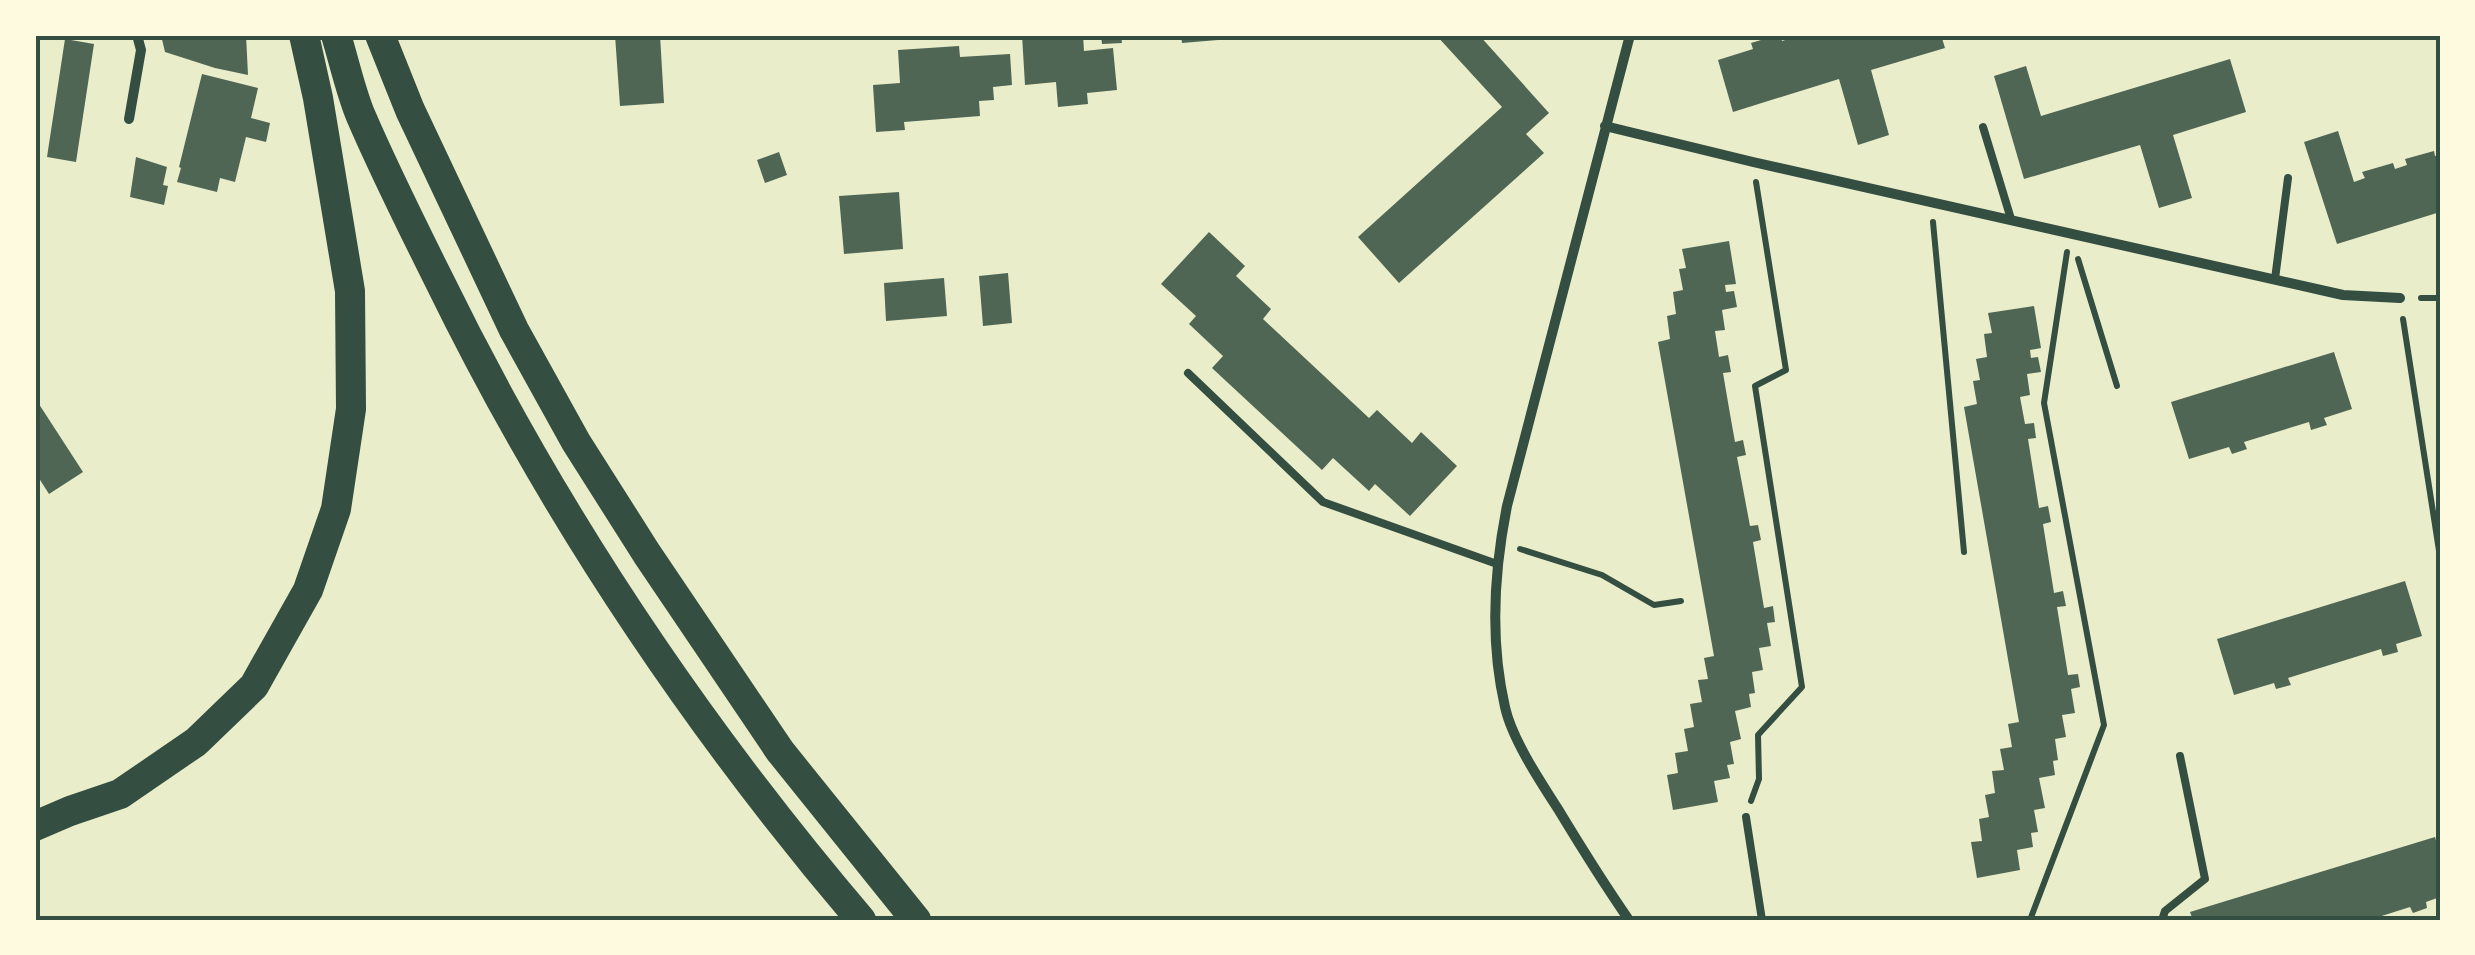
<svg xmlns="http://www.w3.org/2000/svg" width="2475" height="955" viewBox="0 0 2475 955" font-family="'Archivo Narrow',sans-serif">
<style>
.building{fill:#4f6655}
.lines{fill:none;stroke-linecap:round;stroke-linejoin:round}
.path{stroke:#344e41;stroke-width:6}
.service{stroke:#344e41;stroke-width:8}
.minor{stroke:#344e41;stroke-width:10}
.motorway{stroke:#344e41;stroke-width:30}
.neatline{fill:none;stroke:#344e41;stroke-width:4}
</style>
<rect width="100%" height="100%" fill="#e9edc9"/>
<path class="building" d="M161,35h85l2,40 -33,-7 -50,-16z
M615,35h45l4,68 -44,3z
M1022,35h61l1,16 29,-3 4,42 -30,3 1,11 -30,3 -2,-25 -31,3z
M1101,35h20l1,8 -20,1z
M1181,35h60l1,3 -60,5z
M1436,35h43l70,78 -23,21 18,19 -145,130 -41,-46 144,-130z
M1778,35h3l1,6 13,-4v-2h146l4,13 -74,22 18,65 -31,10 -19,-66 -106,33 -15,-52 35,-11 -2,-6z
M65,39l29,5 -18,118 -29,-5z
M959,46l1,11 50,-3 2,31 -19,2 1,13 -15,1 1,15 -76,6 1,8 -29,2 -3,-47 27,-2 -2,-33z
M2230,59l16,53 -73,23 19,63 -33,10 -19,-63 -116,34 -30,-103 32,-10 15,50z
M202,74l56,14 -7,30 19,5 -4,19 -20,-5 -11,45 -15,-4 -3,14 -40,-10 4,-14 -2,-1z
M2338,131l16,51 11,-4 -3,-6 31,-9 2,6 12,-4 -2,-6 29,-8 1,5 5,-1v57l-103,32 -33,-102z
M779,152l8,23 -22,8 -8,-23z
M136,157l31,10 -4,18 5,1 -4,19 -34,-8z
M899,192l4,57 -59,5 -5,-58z
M1209,232l36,34 -9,10 35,33 -8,10 106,99 8,-8 35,33 9,-11 36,34 -47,50 -35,-32 -6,7 -36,-33 -11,12 -110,-102 11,-12 -34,-32 7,-8 -35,-32z
M1729,241l7,43 -11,1 1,7 8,-1 3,16 -15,3 3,20 -10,1 4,26 9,-2 3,17 -8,1 7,41 5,28 8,-2 3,15 -9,2 13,69 8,-1 3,15 -8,2 11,66 9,-2 2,16 -8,1 4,23 -12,2 4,22 -11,2 3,21 -6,1 2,13 -16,4 6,28 -11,3 4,22 -7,1 3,13 -16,3 4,21 -45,8 -6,-35 11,-2 -3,-20 13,-2 -4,-22 10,-2 -4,-23 12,-2 -4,-22 10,-1 -4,-21 10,-2 -56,-314 12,-3 -3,-23 9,-2 -3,-22 10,-2 -4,-21 7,-1 -4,-19z
M1008,273l4,50 -29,3 -4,-50z
M944,278l3,38 -61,5 -2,-38z
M2034,306l7,42 -11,2 1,8 7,-1 3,15 -14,2 3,21 -10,2 5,27 9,-1 2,15 -8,1 11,69 9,-2 3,16 -8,2 11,69 9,-2 3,15 -9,1 11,68 10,-1 2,13 -9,2 4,24 -13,2 4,22 -11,2 3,21 -5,1 2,14 -16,3 6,30 -11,2 4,22 -7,1 2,14 -16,3 3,20 -43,8 -6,-36 11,-1 -3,-22 10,-2 -4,-22 10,-2 -3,-22 12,-1 -4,-21 12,-2 -4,-23 11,-2 -55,-315 13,-3 -4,-23 7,-1 -4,-21 11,-2 -3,-23 8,-1 -4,-20z
M2334,352l18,57 -28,9 3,7 -16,5 -2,-8 -65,20 3,7 -15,5 -3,-7 -40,12 -18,-57z
M35,398l48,74 -34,22 -14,-22z
M2405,581l17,55 -26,8 2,8 -15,4 -2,-7 -93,29 3,7 -15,4 -2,-6 -40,12 -17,-56z
M2435,837l5,17v43l-14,5 1,6 -14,5 -3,-6 -41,13h-176l-3,-8z"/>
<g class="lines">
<path class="path" d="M1933,222l31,330
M2078,259l39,127
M2421,298h19
M2403,319l37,238
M1520,549l82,26 52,30 27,-4
M1751,801l8,-22 -1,-44 44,-48 -47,-301 31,-16 -30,-188
M2030,920l74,-195 -60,-322 23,-151"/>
<path class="service" d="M1983,127l28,92
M2275,279l13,-101
M1188,373l135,129 174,62
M1746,817l16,103
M2162,920l3,-9 40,-32 -25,-123"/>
<path class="minor" d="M129,119l12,-69 -4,-15
M1605,126l148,36 590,133 57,3
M1629,920c-25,-36 -48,-73 -71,-111 -18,-28 -46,-70 -53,-102 -15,-65 -11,-136 2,-201l123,-471"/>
<path class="motorway" d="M336,35c8,26 14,54 24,79 24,56 51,110 78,164 112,230 257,447 423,642
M380,35l30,75 104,220 62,112 71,112 133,197 136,169
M35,826l35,-15 50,-17 76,-52 58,-56 54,-96 28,-81 15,-100 -1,-118 -32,-193 -14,-63"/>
</g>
<rect width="2475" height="955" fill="none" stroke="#fefae0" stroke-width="75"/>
<rect x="38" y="38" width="2400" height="880" class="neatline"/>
</svg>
